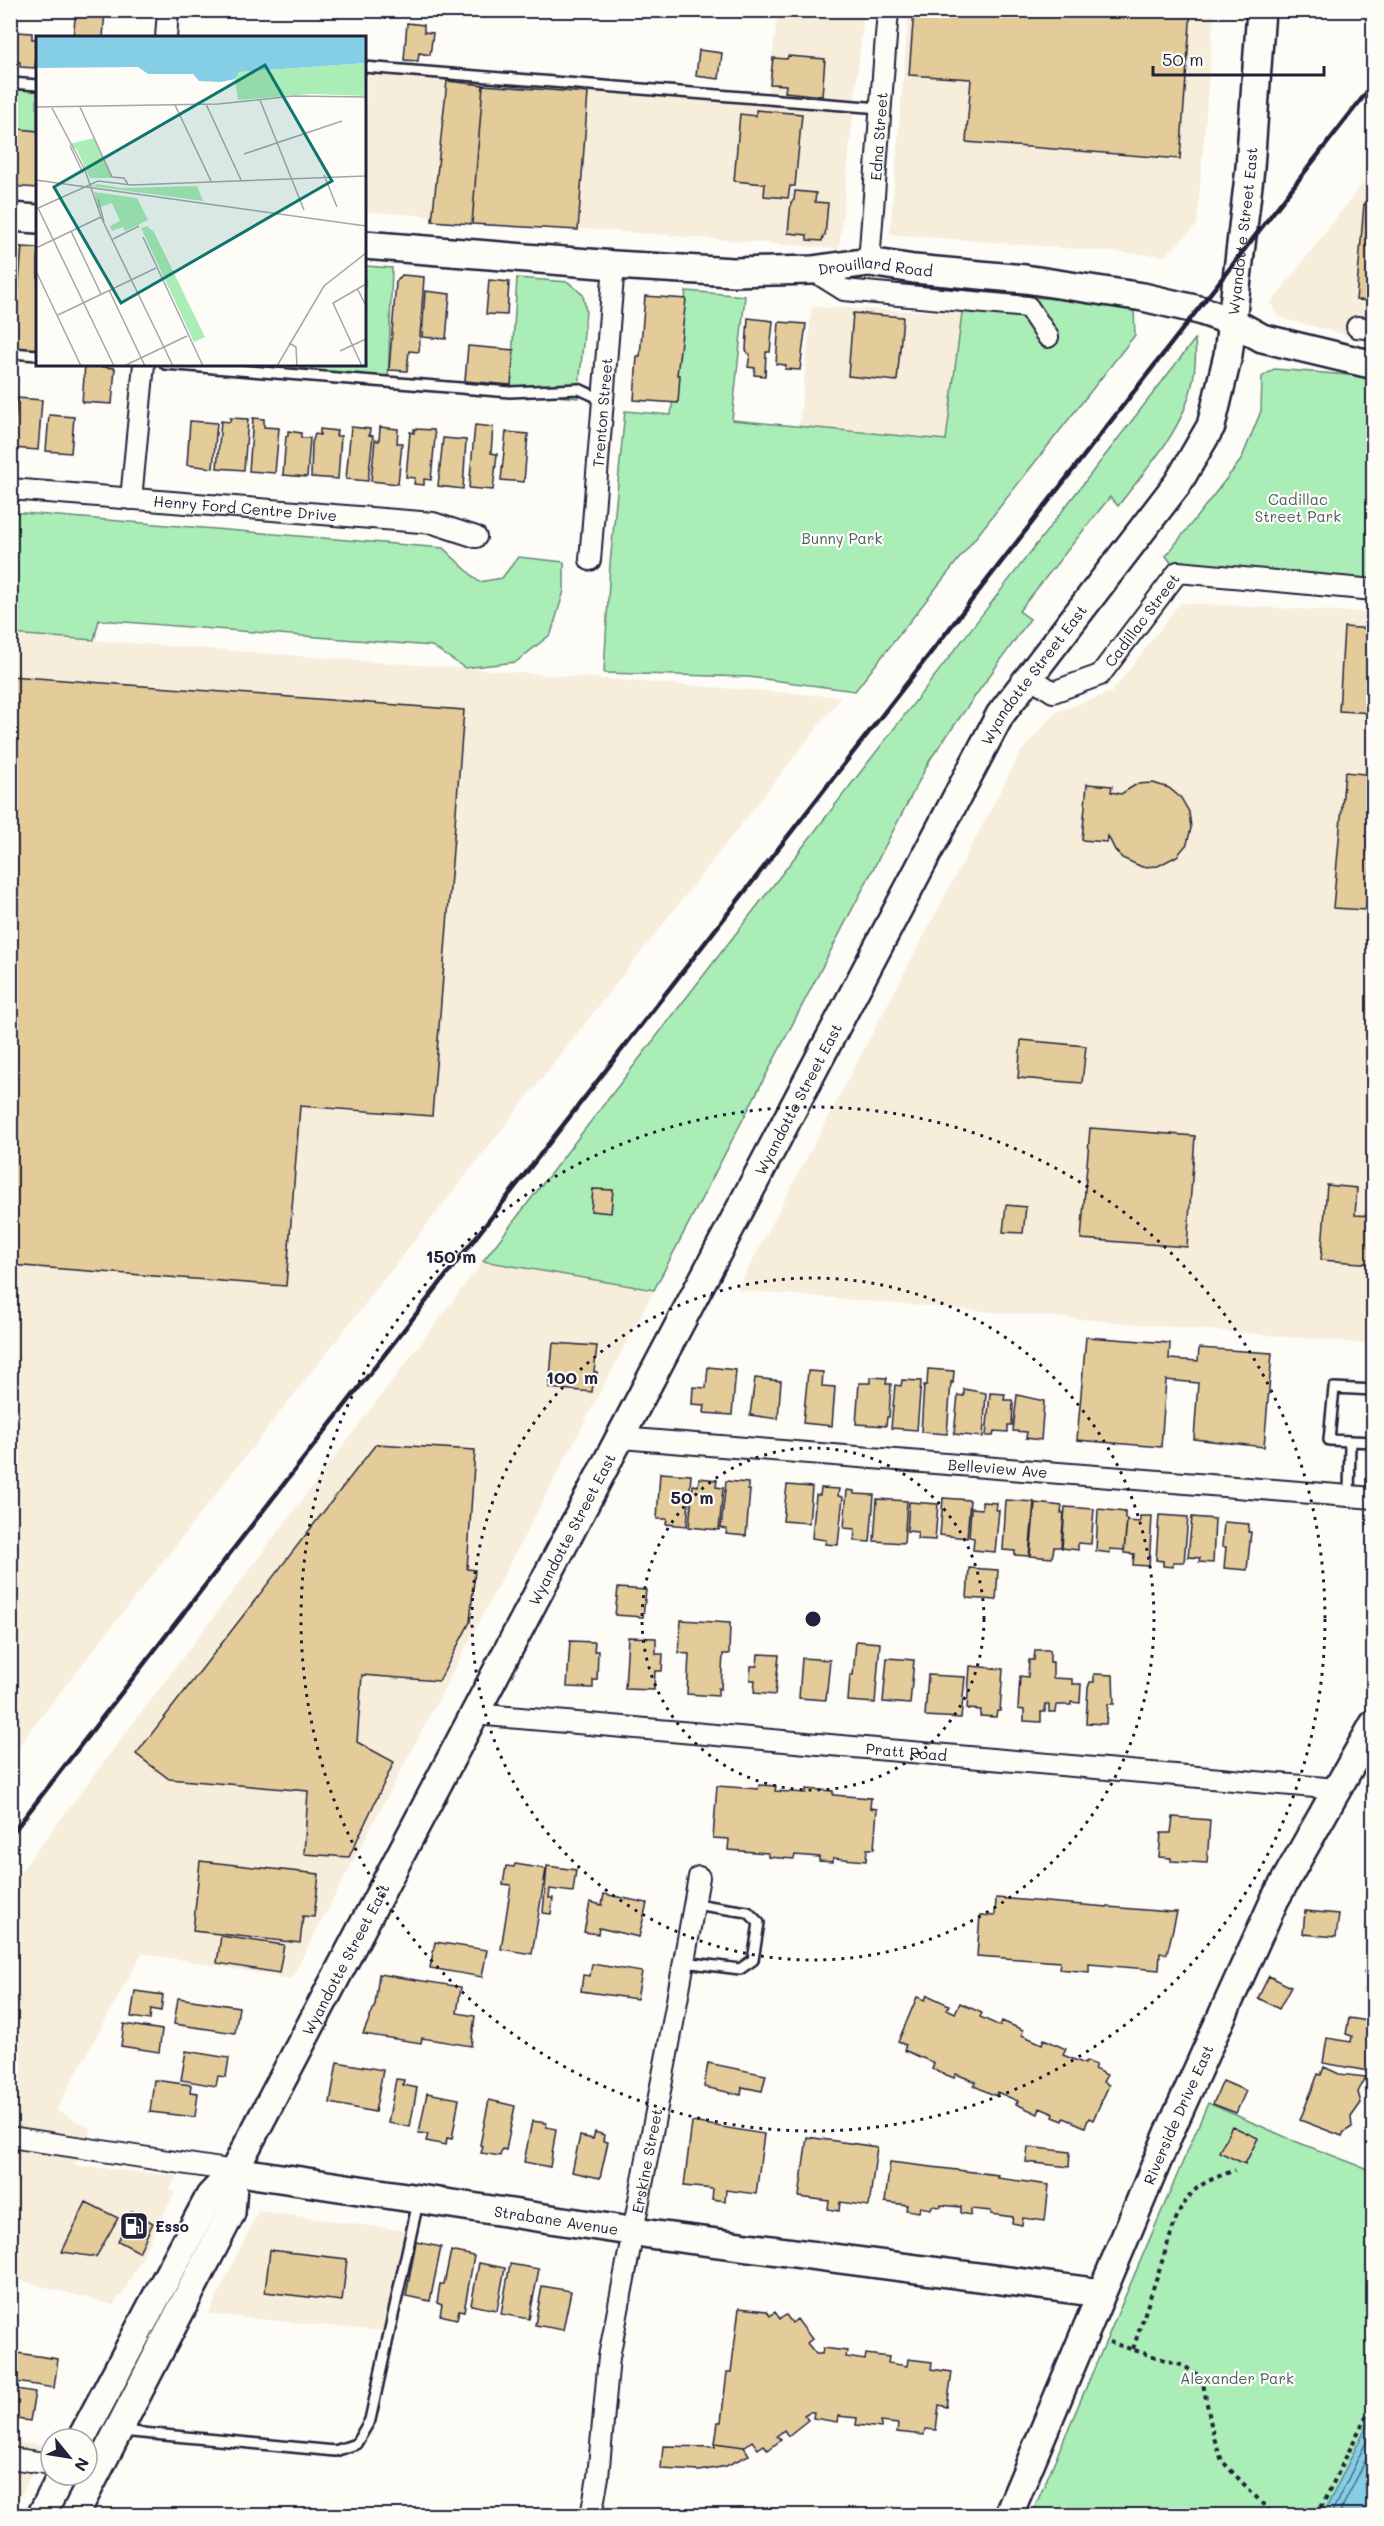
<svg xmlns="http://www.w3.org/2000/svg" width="1384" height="2526" viewBox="0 0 1384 2526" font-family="Mali,sans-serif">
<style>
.built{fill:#f6eddb}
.green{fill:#abedb7;stroke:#668879;stroke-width:1.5}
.water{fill:#84cfe5;stroke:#5d8aa1;stroke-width:1.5}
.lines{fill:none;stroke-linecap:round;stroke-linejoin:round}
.shore{stroke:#49677f;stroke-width:1.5}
.building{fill:#e4cb9a;stroke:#22223b;stroke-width:1.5}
.lane-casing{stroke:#22223b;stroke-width:14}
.street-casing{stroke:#22223b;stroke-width:24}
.secondary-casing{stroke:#22223b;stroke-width:32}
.path{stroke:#22223b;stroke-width:4;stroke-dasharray:4.5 4.5;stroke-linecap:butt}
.lane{stroke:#fdfcf7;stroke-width:9}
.street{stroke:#fdfcf7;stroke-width:20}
.secondary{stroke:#fdfcf7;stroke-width:27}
.rail{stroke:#22223b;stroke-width:4.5}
.ring{fill:none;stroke:#22223b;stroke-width:3;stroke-dasharray:3 6}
.labels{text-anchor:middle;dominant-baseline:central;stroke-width:4.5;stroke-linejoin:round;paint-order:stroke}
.street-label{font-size:15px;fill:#22223b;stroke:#fdfcf7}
.park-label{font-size:15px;fill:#4b5f60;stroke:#fdfcf7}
.poi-label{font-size:15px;font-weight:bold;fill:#22223b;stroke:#fdfcf7;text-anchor:start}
.inset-road{fill:none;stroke:#a5a5ac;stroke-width:1.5}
.view{fill:#0f766e;fill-opacity:0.15;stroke:#0f766e;stroke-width:3}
.inset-edge{fill:none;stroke:#22223b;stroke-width:3}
.centre{fill:#22223b;stroke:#fdfcf7;stroke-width:3}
.ring-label{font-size:18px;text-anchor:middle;font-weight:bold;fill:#22223b;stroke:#fdfcf7;stroke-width:4.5;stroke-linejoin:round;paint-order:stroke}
</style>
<rect width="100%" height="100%" fill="#fdfcf7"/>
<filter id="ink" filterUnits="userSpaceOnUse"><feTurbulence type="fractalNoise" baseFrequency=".0167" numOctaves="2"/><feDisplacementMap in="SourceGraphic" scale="12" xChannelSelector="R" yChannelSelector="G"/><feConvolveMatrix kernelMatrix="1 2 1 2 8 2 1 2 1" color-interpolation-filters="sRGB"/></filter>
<g filter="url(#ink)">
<path class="built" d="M778,11h86l-25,238 -474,-38 1,-139 400,32z
M909,11h305l-17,214 -32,31 -275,-22z
M1373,170v172l-95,-25 -7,-14z
M812,307l150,6 -16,127 -147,-13z
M1180,603l193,10v731l-636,-54 284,-538 34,-39 57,-21z
M11,634l830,63 -830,1058z
M483,1261l171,29 -363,689 -149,-26 -86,157 36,19 -18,36 103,11 -7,14 5,2 -54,105 -3,-1 -4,9 -99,-26 -4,5 -1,-398z
M258,2211l150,20 -17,101 -182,-18z
M11,2441l35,5 -35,68z"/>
<path class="green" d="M14,84l23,1v52l-26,-2 -1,-27z
M365,266l27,2 -4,115 -95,-8v-10l71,-1z
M517,278l51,4 15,13 3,16 -8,87 -68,-6z
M686,291l59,5 -13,124 214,20 16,-127 6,-22 138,13 28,6 1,25 -280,356 -106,-14 -145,-4 6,-109 15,-153 46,4z
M1195,339c6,74 -36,113 -77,167l-8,-9 -91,114 11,8 -99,139 -277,532 -171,-29z
M1274,369l99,8v213l-195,-18 -12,-16 75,-96 20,-49 1,-34z
M11,512l432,36 36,34 23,-4 16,-21 46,5v29l-13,43 -35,28 -51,6 -33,-22 -333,-26 -5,20 -83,-6z
M1208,2103l89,39 76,29v242l-50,102 -292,1z"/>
<path class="water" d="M1373,2413v102h-50z"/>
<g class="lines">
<path class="shore" d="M1330,2516l44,-90
M1338,2516l36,-73"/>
</g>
<path class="building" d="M76,10h29l-2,28h-30z
M914,10h277l-11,149 -214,-17 5,-63 -62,-4z
M407,23l17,2v7l9,1 -3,22 -11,-2 -1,8 -14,-1z
M17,32l15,1v6h6l-3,29 -15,-1v-5l-6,-1z
M699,50l23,3 -3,26 -23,-3z
M788,56l37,3 -3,37 -37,-4 1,-7 -16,-1 3,-26 14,1z
M447,81l36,4 -11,139 -40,-3z
M483,85l105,8 -10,137 -106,-6z
M756,110l46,4 -7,72h-5l-2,12 -24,-2 1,-12 -31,-3 6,-67 16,2z
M10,128l28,3v57l-28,-2z
M795,191l21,2 -1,9 13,1 -3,33h-2l-1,5 -15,-1v-5l-19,-2 3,-31 3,-2z
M1364,204l10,1v96l-18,-1z
M10,246l12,1 -9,103h-3z
M22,247l16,1v104l-25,-2z
M402,275l22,2 -5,75 -10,-1 -2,20 -18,-1 7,-88z
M489,280l20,2 -2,33 -21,-1z
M425,291l25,3 -4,45 -24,-2z
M645,296l41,3 -9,76h3l-2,28 -44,-3 3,-44h3z
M853,313l50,4 -6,64 -49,-5z
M748,318l25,3 -3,31h-4l-1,24 -11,-1 1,-7 -7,-1 2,-13 -3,-1 -1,-4z
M779,322l27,2 -6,46 -15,-1 1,-4 -10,-1z
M468,346l46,4 -3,35 -46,-4z
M85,365l30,3 -3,36 -30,-2z
M17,398l25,2 -4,50 -25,-2z
M49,415l25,2 -3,36 -25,-2z
M230,418l18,1 -4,51 -27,-2 4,-47 9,1z
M253,418l11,1v8l15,1 -4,45 -26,-2z
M190,421l27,2 -4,45 -26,-3z
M475,425l18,2 -2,26 6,1 -4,36 -24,-2z
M351,427l19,2 -1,6 4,1 -5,45 -22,-2z
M380,427l18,2 -1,14h5l-4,41 -27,-3 4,-41 4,1z
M320,429l17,2 -1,5h5l-3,43 -27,-2 1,-34 3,-9 5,1z
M414,429l20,1 1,7 -4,43 -7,-1v6l-10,-1 1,-6 -9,-1 4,-45 4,1z
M288,431l13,2v5h9l-3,39 -24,-2 3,-39h2z
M506,432l22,2 -4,48 -23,-2z
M443,438l23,2 -3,49 -25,-3z
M1344,627l30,2v84l-35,-2z
M10,676l454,34 -32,406 -132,-10 -14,180 -276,-21z
M1345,772l28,3 1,-3v67l-8,71 -33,-2z
M1153,783l16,5 12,10 8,14 2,16 -4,16 -10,12 -19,10 -16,1 -20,-9 -7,-8 -7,-14 -1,6 -25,-2 5,-56 25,2 -1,6 10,2 16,-10z
M1021,1040l65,6 -4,37 -64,-5z
M1090,1128l105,8 -8,111 -106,-8z
M1327,1185l30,3 -2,27 19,1v48l-53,-4z
M593,1189l20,1 -2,23 -20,-2z
M1006,1205l20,2 -3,26 -20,-1z
M1086,1337l84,6 -1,16 29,2 1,-13 73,5 -8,94 -70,-8 4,-56 -32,-3 -5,67 -84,-7z
M553,1343l44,3 -3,26h3l-1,11h-3l-1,9 -43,-4z
M708,1367l28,3 -4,45 -28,-2 1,-8 -13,-1 1,-17 13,1z
M928,1369l26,2 -1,12 -2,-1 -4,52 -26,-2 3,-47h3z
M808,1371l15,1 -1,14 13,1 -3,39 -29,-3z
M871,1377l16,1 -1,6h5l-2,33h-2l-1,9 -30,-2 3,-41h12z
M755,1378l26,3 -3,38 -28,-4z
M902,1380l19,1 -4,49 -26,-2 4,-43 6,1z
M964,1389l22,4 -3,44 -29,-3 4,-39 6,1z
M990,1393l15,1 -1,6h8l1,4 -1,21h-4v7l-14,-1 -1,5h-7z
M1017,1395l27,6 -3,39 -15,-2 1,-6 -14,-1z
M376,1444l99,6 -8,119 8,1 -5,52 -31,59 -77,-6 -5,67 37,20 -45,95 -45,-3 4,-63 -139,-12 -33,-25z
M660,1473l31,2 -4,51 -21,-2 1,-5h-10z
M699,1478l18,2 -1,7 7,1 -4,42 -30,-3 4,-42 5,1z
M726,1481l22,2v7h2l-4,46 -20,-2 1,-5 -6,-1z
M787,1485l25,2 -3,36 -26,-2z
M821,1488l18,1 -1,7 5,1 -5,48 -13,-1 1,-4 -14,-2 4,-43h4z
M847,1490l7,1v3l20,1 -4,47 -16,-1 1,-12 -11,-1z
M943,1498l27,2 -3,38 -27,-3z
M877,1499l30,2 -3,42 -30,-2z
M1006,1500l28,2 -5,54 -14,-1v-4l-12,-1z
M909,1502l29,2 -3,36 -18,-1 1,-7 -11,-1z
M982,1502l15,1 -1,7h3l-4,42 -22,-2 1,-12 -5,-1 2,-29 11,1z
M1035,1503l27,3 -1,7h3l-3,34h-7l-2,11 -22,-2z
M1065,1507l29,2 -3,35 -13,-1v7l-16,-2z
M1098,1509l27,3v7h2l-3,31 -14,-1v4l-14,-2z
M1159,1515l29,2 -4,45h-11v5l-10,-1v-5l-7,-1z
M1140,1516h12l-3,50 -16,-1 1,-11 -10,-1 3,-32 13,1z
M1192,1517l23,2 -2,44 -14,-1 1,-4 -12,-1z
M1224,1522l25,2 -1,8h3l-4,38 -23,-2 2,-21h-4z
M969,1568l29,2 -2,30 -29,-2z
M618,1588l28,2 -3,27 -28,-2z
M681,1620l49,3 -1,31h-6l-2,35 -3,-1v8l-31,-2 2,-40 -10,-1z
M628,1637l28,1v16h7l-1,17h-7l-1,19 -29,-1z
M570,1641l25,1 -1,9h4l-1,29h-4v8l-26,-1z
M856,1641l24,2 -5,60 -27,-2 2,-26h3z
M1035,1650h15v12h3v16l19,1v5h9l-1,19 -9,-1v3h-14l-1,7h-7v-7l-4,-1v8h-4v10l-17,-1v-11l-6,-1 2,-33 8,1 1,-17h5z
M758,1654l21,1 -4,40 -21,-2 1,-13h-5l1,-14h6z
M802,1658l28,2 -4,40 -27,-2z
M887,1658l27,2 -4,44 -27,-2z
M970,1666l33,3 -3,42h-3l-1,6 -16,-1 1,-6 -14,-1z
M1094,1674l19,1 1,29h-6l-2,20 -20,-1 2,-35 2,-6h4z
M928,1675l37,2 -4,41 -36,-2z
M759,1785l17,1 -1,5 31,2v-4l27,2v4l38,3 -1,10 7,1 -3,40h-7l-1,12 -33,-3v4l-14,-1v-4l-24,-2 -1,4 -26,-2v-4l-40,-3 1,-11 -16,-1 4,-52 41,3z
M1173,1817l37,3 -3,43 -36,-2v-3l-12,-1 2,-24h10z
M200,1861l119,13 -5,43 -11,-1 -3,27 -107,-12z
M515,1864l31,5 -14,85 -31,-5 10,-64 -8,-1 3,-18 8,1z
M547,1866l29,4 -3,22 -23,-3 -1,9h4l-2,16 -8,-1z
M604,1894l43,9 -8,34 -40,-9 -1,6 -14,-2 6,-30 12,3z
M996,1898l174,14h7l-10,42 -7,-1 -1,17 -70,-6v8l-30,-3 1,-7 -83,-6 3,-41 15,1z
M1305,1911l34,3 -3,23 -33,-3z
M221,1936l63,9 -5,28 -62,-10z
M435,1942l52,8 -5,27 -52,-9z
M592,1964l50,8 -5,27 -56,-8 2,-16 7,1z
M1367,1964l7,2v29l-10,-3 6,-16 -6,-3z
M379,1974l82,13 -4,26 18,3 -4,30 -49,-8 -1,5 -58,-9 12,-29z
M1269,1976l22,11 -12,22 -21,-11z
M135,1991l28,4 -2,16 -10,-2 -1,11 -19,-3z
M927,1995l22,10 -2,4 8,4 5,-10 22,10 -2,4 20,9 2,-5 21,9 -1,5 20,9 2,-5 22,10 -3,6 22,9 1,-3 10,4 -2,4 13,6 -4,7 6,3 -16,35 -4,-2 -4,9 -21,-9 -1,3 -10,-4 1,-3 -14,-6 -2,6 -22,-10 2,-3 -21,-9 -1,4 -22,-10 2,-4 -20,-8 -2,4 -22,-9 2,-6 -30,-13 2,-5 -8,-3 19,-45 8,3z
M178,1998l61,9 -4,26 -61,-9z
M1349,2018l25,4v50l-51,-9 4,-25 24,4 1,-6 -6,-2z
M124,2024l38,6 -3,22 -38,-6z
M186,2051l43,7 -3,19 -8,-1 -2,10 -35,-6z
M337,2062l46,8 -8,42 -45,-9z
M708,2063l58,12 -4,16 -20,-4 -1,8 -37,-8z
M1324,2067l15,7 27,3 -8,15 3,11 -10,14 1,10 -8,5 -2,4 -42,-16 18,-46 3,1z
M396,2079l8,1 -1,5 14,3 -7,39 -22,-4z
M154,2080l37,5 -1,7 8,1 -3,24 -45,-5z
M1223,2081l23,10 -10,22 -23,-9z
M427,2093l32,6 -7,40 -5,-1 -1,7 -20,-4 2,-7 -9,-1z
M489,2100l26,6 -9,44 -4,-1 -2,7 -19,-3 2,-7 -3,-1z
M532,2121l14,2v4l10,2 -6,38 -26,-5z
M692,2122l72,12 -8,60 -30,-4 -1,11 -13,-2 1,-10 -29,-3z
M1232,2126l26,12 -13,26 -26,-12z
M595,2132l9,3 -1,6 5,1 -8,36 -28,-6 8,-36 13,3z
M807,2137l70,10 -8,59 -29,-4 -1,9 -11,-2 1,-8 -30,-4z
M1028,2147l42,5 -1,15 -43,-5z
M890,2162l108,13 -1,3 52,7 -4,36 -22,-3 -1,7 -10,-2 1,-6 -22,-3v-3l-20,-2v6l-10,-2v-6l-20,-2v2l-9,-1 -1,3 -11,-2 -1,5 -13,-2 1,-5 -22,-3z
M86,2202l32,16 -22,39 -34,-5z
M132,2211l21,12 -14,29 -21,-11z
M416,2242l25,5 -11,54 -24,-5z
M270,2250l77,9 -5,42 -77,-9z
M451,2251l23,5 -10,55 -5,-1 -2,9 -17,-4 2,-10 -5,-2 3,-19h4z
M479,2263l26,5 -8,42 -26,-5z
M510,2264l29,5 -10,50 -28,-5z
M542,2286l29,5 -8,39 -28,-5z
M739,2308l28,3 3,5 5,-4 5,7 6,-4 6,8 5,-4 15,20 -5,4 9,11h6l1,-6 24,3 -1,6 19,3 1,-6 23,3 -1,6 19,3 1,-7 24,3 -1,7 21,3 -5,35 -8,-2 -3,25 -11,-1 -1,6 -27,-3 1,-8 -17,-2v6l-25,-3 1,-7 -19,-2 -1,6 -24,-4 1,-6h-5l-5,3 4,5 -20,16 -4,-6 -7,6 4,4 -13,10 -4,-5 -6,4 -6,-8 -8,6 -29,-4 3,-21h3l6,-50h4z
M10,2352l48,7 -4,29 -44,-7z
M10,2388l25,4 -5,29 -20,-3z
M715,2443l29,4 5,8 -23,11 -26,5 -39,-2 2,-23 52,1z"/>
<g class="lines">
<g class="lane-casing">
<path id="lane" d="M364,67l516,41
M10,83l28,2
M10,353l28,2
M165,364l345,28 69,-3 24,11
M1374,1390l-40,-2 -5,52 45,2
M1349,1496l1,-55
M684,1962l56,7 13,-9 6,-37 -11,-11 -54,-8
M121,2431l214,20 21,-7 14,-24 48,-218"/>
</g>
<g class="street-casing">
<g id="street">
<path d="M166,38l2,-28"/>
<path id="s1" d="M869,262l19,-252"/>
<path d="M812,270l32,20 184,17 20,30"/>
<path d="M1357,327l17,2"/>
<path id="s2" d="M10,489l423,34 43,14"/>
<path d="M131,499l13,-135"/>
<path id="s3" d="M590,560l24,-295"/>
<path id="s4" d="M1029,676l24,16 47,-17 78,-103 196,18"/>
<path id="s5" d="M621,1438l753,60"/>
<path id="s6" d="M474,1714l863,75"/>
<path d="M10,2137l224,34"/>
<path d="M10,2458l41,6"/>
<path id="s7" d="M591,2516l7,-39 11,-120 64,-334 26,-146"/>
</g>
</g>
<g class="secondary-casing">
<g id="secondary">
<path d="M10,217l28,2"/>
<path id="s8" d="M364,245l250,20 119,7 79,-2 57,-8 45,7 111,10 118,18 56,13 32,11 31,17 112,27"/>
<path id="s9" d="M234,2171l422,64 445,58"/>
<path id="s10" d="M81,2439l129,-243 24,-25 766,-1456 178,-232 33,-57 17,-71 22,-187 11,-158"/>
<path d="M41,2516l21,-41"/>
<path d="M74,2516l157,-303 3,-42"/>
<path id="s11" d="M1008,2516l161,-383 106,-234 99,-175"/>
</g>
</g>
<path class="path" d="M1109,2342l75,24 18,12 11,57 9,26 52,55
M1133,2349l43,-130c16,-34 26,-36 59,-49
M1317,2516l57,-116"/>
<use href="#lane" class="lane"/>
<use href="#street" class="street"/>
<use href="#secondary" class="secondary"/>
<path class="rail" d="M10,1836l1364,-1753"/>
</g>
</g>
<g class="ring">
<circle cx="813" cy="1619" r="171"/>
<circle cx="813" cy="1619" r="341"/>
<circle cx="813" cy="1619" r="512"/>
</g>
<defs>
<g id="fuel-square" transform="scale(1.5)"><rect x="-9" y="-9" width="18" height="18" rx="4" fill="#22223b" stroke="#fdfcf7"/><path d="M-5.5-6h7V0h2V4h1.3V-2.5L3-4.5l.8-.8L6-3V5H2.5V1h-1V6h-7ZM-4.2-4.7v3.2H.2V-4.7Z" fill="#fff"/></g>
</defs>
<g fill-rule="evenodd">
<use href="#fuel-square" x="134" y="2226"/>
</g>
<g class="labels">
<g class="street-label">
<text stroke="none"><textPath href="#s1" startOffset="126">Edna Street</textPath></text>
<text stroke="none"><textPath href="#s10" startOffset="2511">Wyandotte Street East</textPath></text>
<text stroke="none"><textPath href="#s8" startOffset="513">Drouillard Road</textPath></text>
<text stroke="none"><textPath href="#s3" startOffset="148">Trenton Street</textPath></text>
<text stroke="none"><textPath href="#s2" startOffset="236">Henry Ford Centre Drive</textPath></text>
<text stroke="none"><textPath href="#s4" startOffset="148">Cadillac Street</textPath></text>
<text stroke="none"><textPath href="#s10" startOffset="2007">Wyandotte Street East</textPath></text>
<text stroke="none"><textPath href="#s10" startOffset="1521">Wyandotte Street East</textPath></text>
<text stroke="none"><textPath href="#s5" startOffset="378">Belleview Ave</textPath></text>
<text stroke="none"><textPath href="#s10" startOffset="1035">Wyandotte Street East</textPath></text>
<text stroke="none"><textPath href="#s6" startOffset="434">Pratt Road</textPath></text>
<text stroke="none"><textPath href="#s10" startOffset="549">Wyandotte Street East</textPath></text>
<text stroke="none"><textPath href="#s11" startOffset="436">Riverside Drive East</textPath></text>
<text stroke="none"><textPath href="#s7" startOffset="360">Erskine Street</textPath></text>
<text stroke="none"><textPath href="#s9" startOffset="326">Strabane Avenue</textPath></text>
</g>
<g class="park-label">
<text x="1298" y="499">Cadillac<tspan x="1298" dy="17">Street Park</tspan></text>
<text x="842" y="538">Bunny Park</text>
<text x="1237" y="2378">Alexander Park</text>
</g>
<g class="poi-label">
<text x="155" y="2226">Esso</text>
</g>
</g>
<g transform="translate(36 36)">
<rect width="330" height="330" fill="#fdfcf7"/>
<path d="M330,27v33l-54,-2 -74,6 -3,-21 4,-7zM58,102l18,39 -1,1h-21l-13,-28 -8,-6zM62,148l24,4 75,-2 6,15 -112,-15zM58,156l43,6 11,22 -23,11 -2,-4 -11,4 -2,-5 10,-5 -8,-18 -14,5zM111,190l7,6 51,105 -11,5 -53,-114z" fill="#abedb7"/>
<path d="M0,0h330v27l-127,9 -4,7 -14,3 -22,-1 -6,-7h-45l-10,-7 -102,1z" fill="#84cfe5"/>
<path class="inset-road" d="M224,64l44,110M170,68l35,76M139,69l36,76M0,71l182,-3 76,-8 72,1M44,71l32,70 12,1 4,6M16,72l33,62 16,47 72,149M34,110l13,27M208,118l98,-33M288,139l13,32M0,144l330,46M62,163l6,23M2,172l76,158M0,173l62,-28 34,4 234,-9M35,195l30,63M107,201l60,129M77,203l26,-13M0,212l65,-31M0,235l45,95M321,252l9,18M73,254l36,76M22,279l98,-47M253,307l7,4 1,19M304,315l26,-12M88,330l63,-30M241,330l47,-80 42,-33M326,330l-29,-63 33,-19"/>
<path class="view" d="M229,29l67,116 -211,122 -67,-116z"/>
<rect width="330" height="330" class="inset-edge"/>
</g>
<circle cx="813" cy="1619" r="9" class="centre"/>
<g class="ring-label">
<text x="451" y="1263">150 m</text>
<text x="572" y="1384">100 m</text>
<text x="692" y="1504">50 m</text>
</g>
<rect width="1384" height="2526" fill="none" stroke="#fdfcf7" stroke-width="36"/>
<rect x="18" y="18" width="1348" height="2490" fill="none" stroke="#22223b" stroke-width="2" filter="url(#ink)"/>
<g transform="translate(69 2457) rotate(120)"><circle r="28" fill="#fdfcf7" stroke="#a5a5ac" stroke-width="1.5"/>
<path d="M0-4.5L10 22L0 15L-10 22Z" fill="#22223b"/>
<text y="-9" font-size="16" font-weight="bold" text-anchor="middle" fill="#22223b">N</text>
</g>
<path d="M1153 66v9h171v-9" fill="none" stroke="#22223b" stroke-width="3"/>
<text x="1162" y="66" font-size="18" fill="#22223b" stroke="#fdfcf7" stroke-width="4.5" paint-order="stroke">50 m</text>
</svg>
